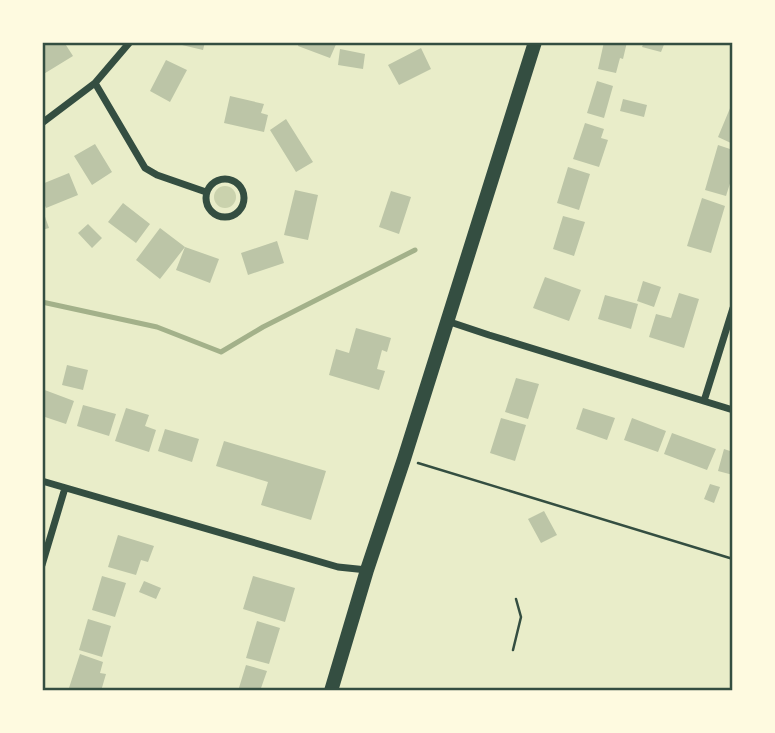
<svg xmlns="http://www.w3.org/2000/svg" width="775" height="733" viewBox="0 0 775 733" font-family="Arial,sans-serif">
<style>
.green{fill:#cad2ad}
.lines{fill:none;stroke-linecap:round;stroke-linejoin:round}
.stream{stroke:#a3b18a;stroke-width:5}
.building{fill:#bcc5a7}
.path{stroke:#344e41;stroke-width:2.5}
.minor{stroke:#344e41;stroke-width:7}
.secondary{stroke:#344e41;stroke-width:14}
.neatline{fill:none;stroke:#344e41;stroke-width:2.5}
</style>
<rect width="100%" height="100%" fill="#e9edc9"/>
<path class="green" d="M214 197a11 11 0 1 1 22 0a11 11 0 1 1-22 0Z"/>
<g class="lines">
<path class="stream" d="M42,302l115,25 64,25 42,-25 152,-77"/>
</g>
<path class="building" d="M50,42h14l9,14 -31,19v-28z
M183,42h22l-2,8 -21,-5z
M299,42h38l-7,16 -32,-12z
M604,42h23l-4,17 -3,-1 -4,15 -18,-4z
M644,42h21l-4,10 -19,-5z
M421,48l10,21 -32,16 -11,-20z
M340,49l25,5 -2,15 -25,-4z
M166,60l21,10 -17,32 -20,-11z
M597,81l16,5 -9,32 -17,-5z
M230,96l34,8 -3,9 7,2 -4,17 -40,-9z
M623,99l24,6 -3,12 -24,-6z
M733,101v43l-15,-7z
M286,119l27,43 -17,10 -26,-42z
M585,123l19,6 -3,9 7,2 -9,27 -26,-8z
M95,144l17,28 -20,13 -18,-29z
M718,145l15,5v24l-7,22 -21,-6z
M568,167l22,7 -11,36 -22,-7z
M69,173l9,22 -32,13 -4,-9v-15z
M295,190l23,5 -10,45 -24,-5z
M391,191l20,6 -12,37 -20,-7z
M702,198l23,8 -14,47 -24,-7z
M123,203l27,21 -14,19 -28,-21z
M42,208l7,20 -7,2z
M563,216l22,6 -11,34 -21,-7z
M88,224l14,14 -10,10 -14,-15z
M160,228l25,19 -25,32 -24,-19z
M277,241l7,22 -36,12 -7,-22z
M185,247l34,12 -9,24 -34,-13z
M545,277l36,13 -12,31 -36,-13z
M643,281l18,6 -7,20 -17,-6z
M679,293l20,6 -15,49 -35,-11 7,-23 15,4z
M605,295l33,9 -7,25 -33,-10z
M356,328l35,10 -4,14 -5,-2 -5,19 8,2 -6,19 -50,-15 7,-26 13,4z
M67,365l21,5 -5,20 -21,-5z
M516,378l23,6 -11,35 -23,-7z
M42,389l32,12 -8,23 -24,-8z
M83,405l33,9 -7,22 -32,-10z
M126,408l23,7 -4,11 11,4 -7,22 -34,-11z
M583,408l32,10 -8,22 -31,-11z
M501,418l25,7 -11,36 -25,-8z
M632,418l34,13 -8,21 -34,-12z
M165,429l34,10 -7,23 -34,-11z
M672,433l44,16 -9,21 -43,-16z
M224,441l102,30 -15,49 -50,-15 7,-23 -52,-16z
M724,449l9,3v23l-15,-4z
M710,484l10,3 -6,16 -10,-4z
M544,511l13,24 -16,8 -13,-24z
M118,535l36,11 -6,16 -7,-2 -5,15 -28,-8z
M102,576l24,7 -11,34 -23,-7z
M253,576l42,12 -10,34 -42,-13z
M144,581l17,7 -5,11 -17,-7z
M88,619l23,7 -9,31 -23,-7z
M257,621l23,7 -11,36 -23,-6z
M80,654l23,8 -3,11 6,1 -5,17h-33z
M246,665l21,6 -7,20h-22z"/>
<g class="lines">
<path class="path" d="M418,463l315,96
M513,650l8,-33 -5,-18"/>
<path class="minor" d="M95,83l50,85 12,7 49,17
M42,123l53,-40 35,-41
M206 198a19 19 0 1 1 38 0a19 19 0 1 1-38 0Z
M447,321l42,14 244,75
M704,401l29,-93
M42,481l296,86 29,3
M42,565l23,-77"/>
<path class="secondary" d="M331,691l36,-121 37,-111 131,-417"/>
</g>
<rect width="775" height="733" fill="none" stroke="#fefae0" stroke-width="88"/>
<rect x="44" y="44" width="687" height="645" class="neatline"/>
</svg>
